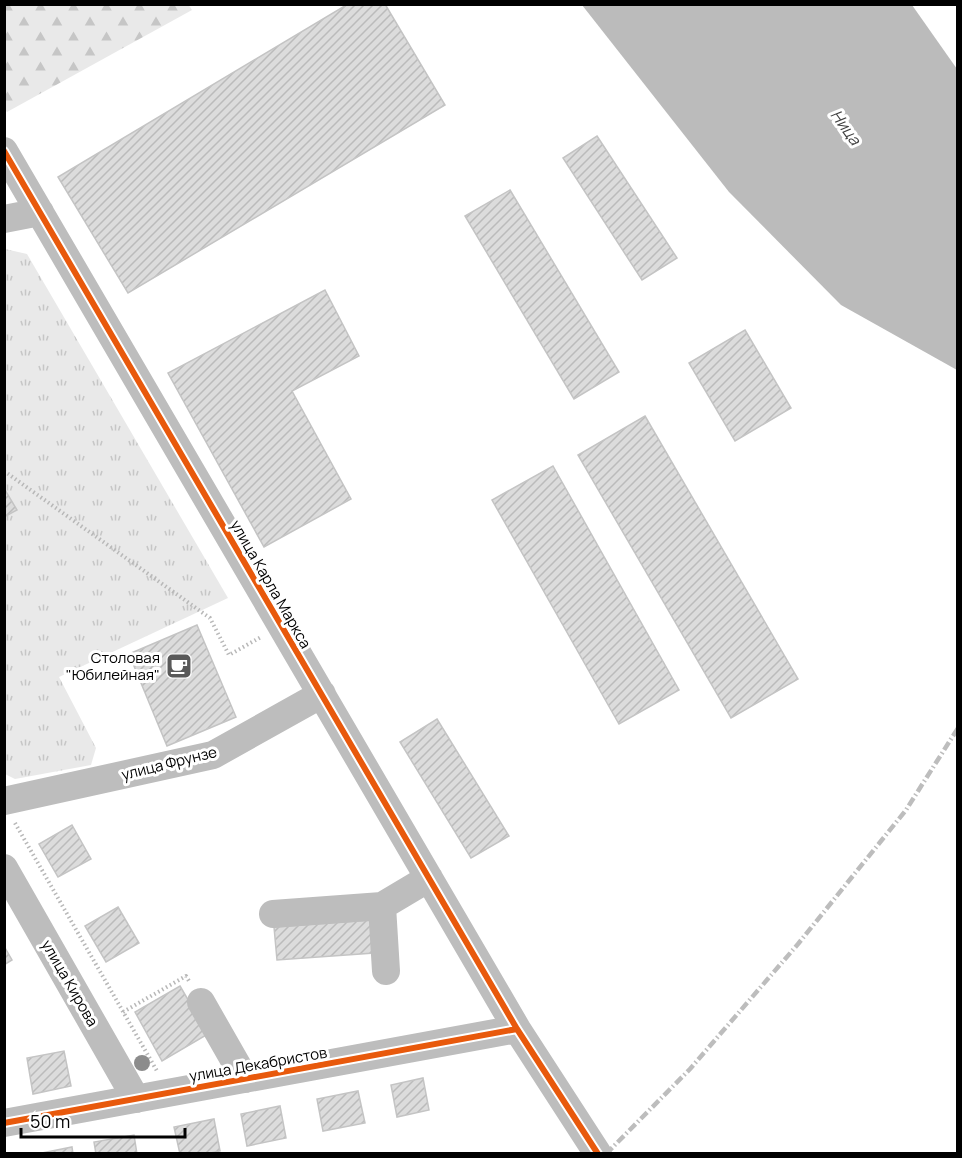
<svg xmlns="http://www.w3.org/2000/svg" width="962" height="1158" viewBox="0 0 962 1158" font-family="Manrope,sans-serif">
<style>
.forest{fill:url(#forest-firs)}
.park{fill:url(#park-tufts)}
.water{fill:#bbb}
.building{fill:url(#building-hatch);stroke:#c4c4c4;stroke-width:1.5}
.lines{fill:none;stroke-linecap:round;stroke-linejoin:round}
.path{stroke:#b8b8b8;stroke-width:4;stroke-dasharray:1.5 3;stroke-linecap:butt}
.minor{stroke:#bdbdbd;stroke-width:28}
.rail{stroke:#bdbdbd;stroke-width:4.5;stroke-dasharray:9 3 1.5 3;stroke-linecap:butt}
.cycleway-casing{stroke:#fff;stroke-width:10}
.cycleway{stroke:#e8590c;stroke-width:6}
.tree{fill:#8c8c8c}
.labels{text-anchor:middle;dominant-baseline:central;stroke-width:6;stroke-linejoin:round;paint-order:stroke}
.street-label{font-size:15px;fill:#000;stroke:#fff}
.poi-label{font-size:15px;fill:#000;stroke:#fff;text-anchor:end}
.water-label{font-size:16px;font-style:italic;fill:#3f3f3f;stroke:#fff}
</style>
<defs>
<pattern id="forest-firs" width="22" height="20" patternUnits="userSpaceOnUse" patternTransform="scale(1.5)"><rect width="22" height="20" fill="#e9e9e9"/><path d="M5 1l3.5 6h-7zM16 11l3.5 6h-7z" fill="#c6c6c6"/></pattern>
<pattern id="park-tufts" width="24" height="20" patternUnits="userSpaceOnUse" patternTransform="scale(1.5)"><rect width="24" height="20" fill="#e9e9e9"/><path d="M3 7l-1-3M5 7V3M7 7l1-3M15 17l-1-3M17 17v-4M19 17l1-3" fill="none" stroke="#c6c6c6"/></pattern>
<pattern id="building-hatch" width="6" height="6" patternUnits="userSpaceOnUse" patternTransform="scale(1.5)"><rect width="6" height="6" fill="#dcdcdc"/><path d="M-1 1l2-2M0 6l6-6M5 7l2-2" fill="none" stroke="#bbb"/></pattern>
</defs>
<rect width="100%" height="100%" fill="#fff"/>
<path class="forest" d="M188,4l4,6 -185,102 -3,-3 1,-104z"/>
<path class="park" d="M5,249l22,5 201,344 -169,79 37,71 -5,17 -76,14 -10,-5z"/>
<path class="water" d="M582,5h330l45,64v301l-116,-65 -112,-113z"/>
<path class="building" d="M348,4h37l60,101 -317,188 -70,-116z
M597,136l80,122 -35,22 -79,-122z
M510,190l109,182 -45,27 -109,-183z
M325,290l34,66 -67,35 59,108 -87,48 -96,-174z
M745,330l46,78 -56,33 -46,-78z
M645,416l153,263 -67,39 -153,-263z
M553,466l126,224 -60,34 -127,-224z
M5,490l12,20 -13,7v-26z
M197,625l39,92 -69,29 -38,-92z
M437,719l72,117 -38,22 -71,-116z
M72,825l19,34 -33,18 -19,-33z
M118,907l21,36 -33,19 -21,-36z
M372,920l2,33 -97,7 -3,-33z
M4,946l8,14 -8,5z
M180,986l28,48 -46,27 -27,-49z
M64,1051l7,35 -38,8 -6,-36z
M423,1078l6,32 -32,7 -6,-32z
M358,1091l7,32 -42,8 -6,-32z
M280,1106l6,32 -39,8 -6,-32z
M214,1119l6,32 -14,3h-26l-6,-27z
M134,1135l3,19h-41l-2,-12z
M72,1147l1,7h-36z"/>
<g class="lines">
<path class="path" d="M4,471l206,147 19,37 32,-18
M15,823l142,248
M123,1012l63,-36 3,5"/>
<path class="minor" d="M4,151l513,878 81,125
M4,219l36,-7
M4,801l209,-46 109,-61
M4,868l132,231
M382,906l4,65
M273,914l109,-8 47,-28
M201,1002l44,77
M4,1123l513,-94"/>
<path class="rail" d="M606,1154l84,-85 108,-125 108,-134 52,-82"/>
<g class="cycleway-casing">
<path id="cycleway" d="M4,151l513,878 81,125
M4,1123l513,-94"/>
</g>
<use href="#cycleway" class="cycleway"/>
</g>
<circle class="tree" cx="142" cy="1063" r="8"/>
<defs>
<g id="cafe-square" transform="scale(1.35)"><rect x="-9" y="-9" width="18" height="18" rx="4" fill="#595959" stroke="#fff"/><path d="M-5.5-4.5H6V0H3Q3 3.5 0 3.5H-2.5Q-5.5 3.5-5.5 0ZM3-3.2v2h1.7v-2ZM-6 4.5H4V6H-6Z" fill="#fff"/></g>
</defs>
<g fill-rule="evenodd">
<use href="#cafe-square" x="179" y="666"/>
</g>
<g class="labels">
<g class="street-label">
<text transform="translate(271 584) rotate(60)">улица Карла Маркса</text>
<text transform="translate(169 763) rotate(-14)">улица Фрунзе</text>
<text transform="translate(70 983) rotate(60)">улица Кирова</text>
<text transform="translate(258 1064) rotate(-10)">улица Декабристов</text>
</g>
<g class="poi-label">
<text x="160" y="657">Столовая<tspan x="160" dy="17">"Юбилейная"</tspan></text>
</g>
<g class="water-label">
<text transform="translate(846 127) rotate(54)">Ница</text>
</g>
</g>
<rect width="962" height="1158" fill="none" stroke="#000000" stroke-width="12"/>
<path d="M21 1128v9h164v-9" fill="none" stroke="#000000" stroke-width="3"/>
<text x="30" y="1128" font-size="18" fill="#000000" stroke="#ffffff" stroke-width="4.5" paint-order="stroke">50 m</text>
</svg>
